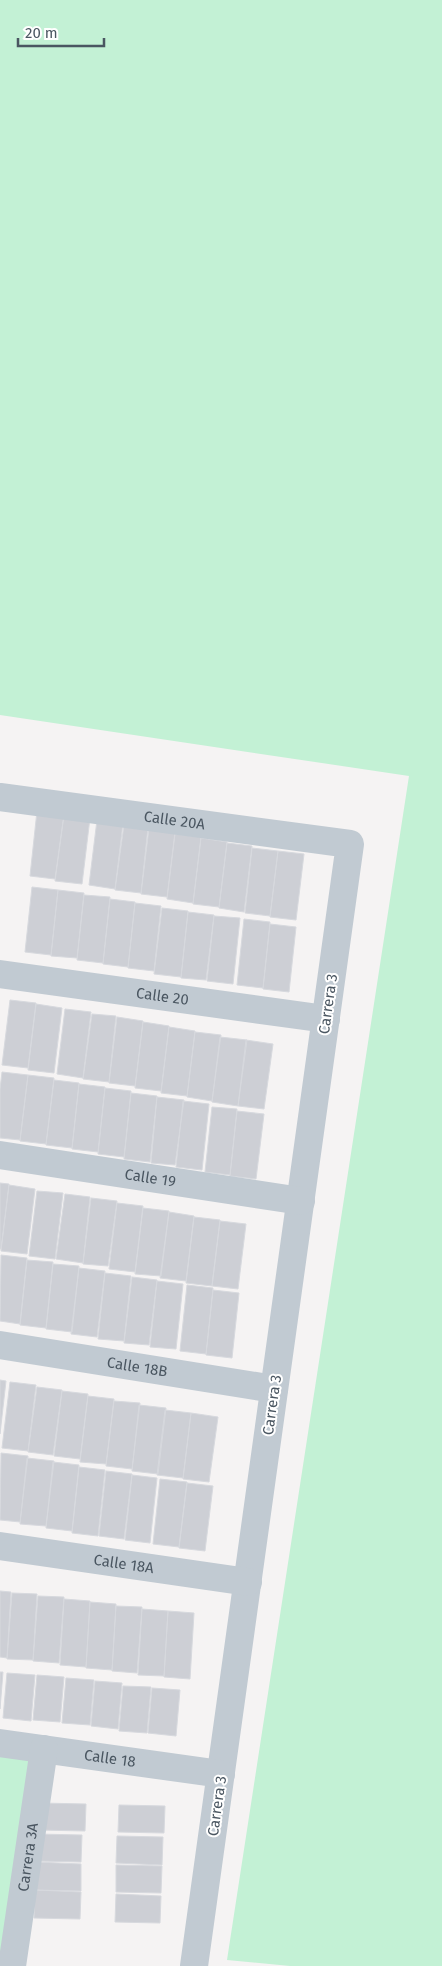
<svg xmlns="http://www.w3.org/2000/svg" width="442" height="1966" viewBox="0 0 442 1966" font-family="'Fira Sans',sans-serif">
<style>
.green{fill:#c3f1d5}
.building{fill:#cdcfd5;stroke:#d7d9de}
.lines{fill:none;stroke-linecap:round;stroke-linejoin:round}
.street{stroke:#c1cad2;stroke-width:28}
.labels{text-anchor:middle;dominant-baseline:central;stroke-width:4;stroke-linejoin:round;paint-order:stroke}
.street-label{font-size:15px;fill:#4a5661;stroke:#fff}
</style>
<rect width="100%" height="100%" fill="#f5f3f3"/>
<path class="green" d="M0,0h442v1966h-152l-63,-6 182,-1184 -409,-61z
M0,1749l37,5 -37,211z"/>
<path class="building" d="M37,811l27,3 -9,65 -25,-3z
M64,815l26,3 -8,66 -27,-3z
M97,820l26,3 -8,66 -26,-4z
M124,825l24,2 -7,66 -26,-3z
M149,828l26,4 -8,65 -26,-3z
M175,834l26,3 -8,66 -26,-4z
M201,838l26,4 -8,65 -26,-3z
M227,843l25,3 -8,66 -25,-4z
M252,848l26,3 -8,65 -25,-3z
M278,851l26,3 -8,66 -26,-3z
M32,887l26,3 -7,65 -26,-3z
M58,890l26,3 -7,65 -26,-2z
M84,895l26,2 -7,66 -26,-3z
M110,899l25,3 -7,65 -25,-3z
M135,903l26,3 -7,65 -26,-3z
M162,908l26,3 -7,66 -27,-3z
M188,912l26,3 -8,65 -25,-2z
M214,916l26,2 -7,66 -26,-3z
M244,919l26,3 -7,66 -26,-3z
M270,924l26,3 -7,65 -26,-3z
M10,1000l26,3 -8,65 -26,-3z
M36,1004l26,4 -8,65 -26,-3z
M65,1009l26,3 -8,66 -26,-4z
M92,1014l24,2 -7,66 -26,-3z
M117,1017l26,4 -8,65 -26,-3z
M143,1022l26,4 -8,65 -26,-3z
M169,1027l26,4 -8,65 -26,-3z
M195,1032l26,3 -9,66 -25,-4z
M220,1037l27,3 -9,66 -26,-4z
M246,1040l27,4 -9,65 -26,-3z
M2,1072l26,3 -8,65 -20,-2v-49z
M28,1075l26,3 -8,66 -26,-3z
M54,1080l25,3 -7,65 -26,-3z
M79,1084l26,3 -7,65 -26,-3z
M105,1088l26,3 -7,66 -26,-3z
M131,1093l26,3 -7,66 -26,-3z
M157,1097l27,3 -9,65 -24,-2z
M183,1101l26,3 -7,66 -26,-3z
M212,1107l25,2 -7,66 -25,-3z
M237,1111l27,3 -8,65 -26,-3z
M0,1183l9,1 -8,65h-1z
M9,1185l26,4 -8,65 -26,-3z
M37,1191l26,2 -8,66 -26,-3z
M65,1194l25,3 -7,66 -27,-4z
M91,1198l26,3 -9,65 -25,-2z
M117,1203l26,3 -8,66 -26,-3z
M143,1208l26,3 -8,65 -26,-2z
M169,1212l25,4 -8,65 -26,-3z
M194,1217l26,3 -8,66 -26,-3z
M220,1221l26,3 -8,65 -26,-3z
M1,1255l26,3 -7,66 -20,-3z
M27,1260l26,2 -7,66 -26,-3z
M53,1264l26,2 -7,66 -26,-3z
M79,1268l26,3 -8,66 -26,-3z
M105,1273l26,3 -7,65 -26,-2z
M132,1277l25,3 -8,65 -25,-2z
M157,1281l26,3 -7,65 -26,-2z
M187,1285l26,3 -7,66 -26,-3z
M213,1290l26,3 -7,65 -26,-3z
M0,1380l6,1 -6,53z
M10,1382l26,3 -8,66 -26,-3z
M37,1387l25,3 -9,65 -25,-3z
M62,1391l26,3 -8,65 -26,-3z
M88,1396l26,3 -8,65 -26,-2z
M114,1401l26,2 -8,66 -26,-3z
M139,1405l27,3 -8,66 -26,-3z
M165,1410l26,3 -8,65 -26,-3z
M191,1413l27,4 -9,65 -26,-3z
M1,1453l27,3 -8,66 -20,-2z
M27,1458l27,3 -8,65 -26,-2z
M53,1462l26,3 -7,66 -26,-3z
M79,1467l26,3 -7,66 -26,-3z
M106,1471l26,3 -8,65 -25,-3z
M132,1475l25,3 -7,65 -25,-3z
M160,1479l27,3 -8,65 -26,-3z
M187,1483l26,3 -8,65 -26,-3z
M0,1591l11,1 -4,66 -7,-1z
M12,1593l25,1 -4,66 -26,-1z
M38,1596l26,1 -5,66 -26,-2z
M64,1599l26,2 -4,66 -26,-2z
M90,1602l26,2 -4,66 -26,-2z
M116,1606l26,1 -5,66 -25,-2z
M142,1609l26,2 -4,65 -26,-1z
M168,1611l26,2 -4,66 -26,-2z
M0,1672h3l-3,37z
M7,1673l28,2 -4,46 -28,-3z
M37,1675l27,2 -4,45 -27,-2z
M66,1678l28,2 -4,45 -28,-2z
M95,1681l27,2 -4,46 -27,-3z
M123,1686l28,1 -4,46 -28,-2z
M152,1688l28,2 -4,46 -28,-3z
M40,1803l46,1 -1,27 -46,-1z
M119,1805l46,1 -1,27 -46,-1z
M36,1834l46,1 -1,27 -45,-1z
M117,1836l46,1 -1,28 -46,-2z
M36,1862l45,2v27l-46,-1z
M116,1865l46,1 -1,27 -45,-1z
M35,1890l46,2 -1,27 -46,-1z
M116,1894l45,2 -1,27 -45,-1z"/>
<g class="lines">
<g class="street">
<path id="s1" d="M0,797l350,47 -156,1122"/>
<path id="s2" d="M0,974l326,45"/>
<path id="s3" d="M0,1155l301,46"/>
<path id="s4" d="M0,1345l274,44"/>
<path id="s5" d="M0,1546l248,36"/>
<path id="s6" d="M0,1743l221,31"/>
<path id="s7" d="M12,1966l32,-217"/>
</g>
</g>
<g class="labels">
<g class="street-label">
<text stroke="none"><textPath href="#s1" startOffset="176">Calle 20A</textPath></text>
<text stroke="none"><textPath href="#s2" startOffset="164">Calle 20</textPath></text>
<text transform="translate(328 1004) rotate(-82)">Carrera 3</text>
<text stroke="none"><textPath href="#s3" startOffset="152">Calle 19</textPath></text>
<text stroke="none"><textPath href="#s4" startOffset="139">Calle 18B</textPath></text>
<text transform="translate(272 1405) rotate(-82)">Carrera 3</text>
<text stroke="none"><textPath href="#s5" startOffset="125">Calle 18A</textPath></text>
<text stroke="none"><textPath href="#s6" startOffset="111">Calle 18</textPath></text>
<text transform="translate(217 1806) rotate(-82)">Carrera 3</text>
<text stroke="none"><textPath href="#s7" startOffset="110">Carrera 3A</textPath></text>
</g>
</g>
<path d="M18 38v8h86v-8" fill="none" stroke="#4a5661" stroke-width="2.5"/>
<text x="25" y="38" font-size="15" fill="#4a5661" stroke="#ffffff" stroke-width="4" paint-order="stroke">20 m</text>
</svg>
